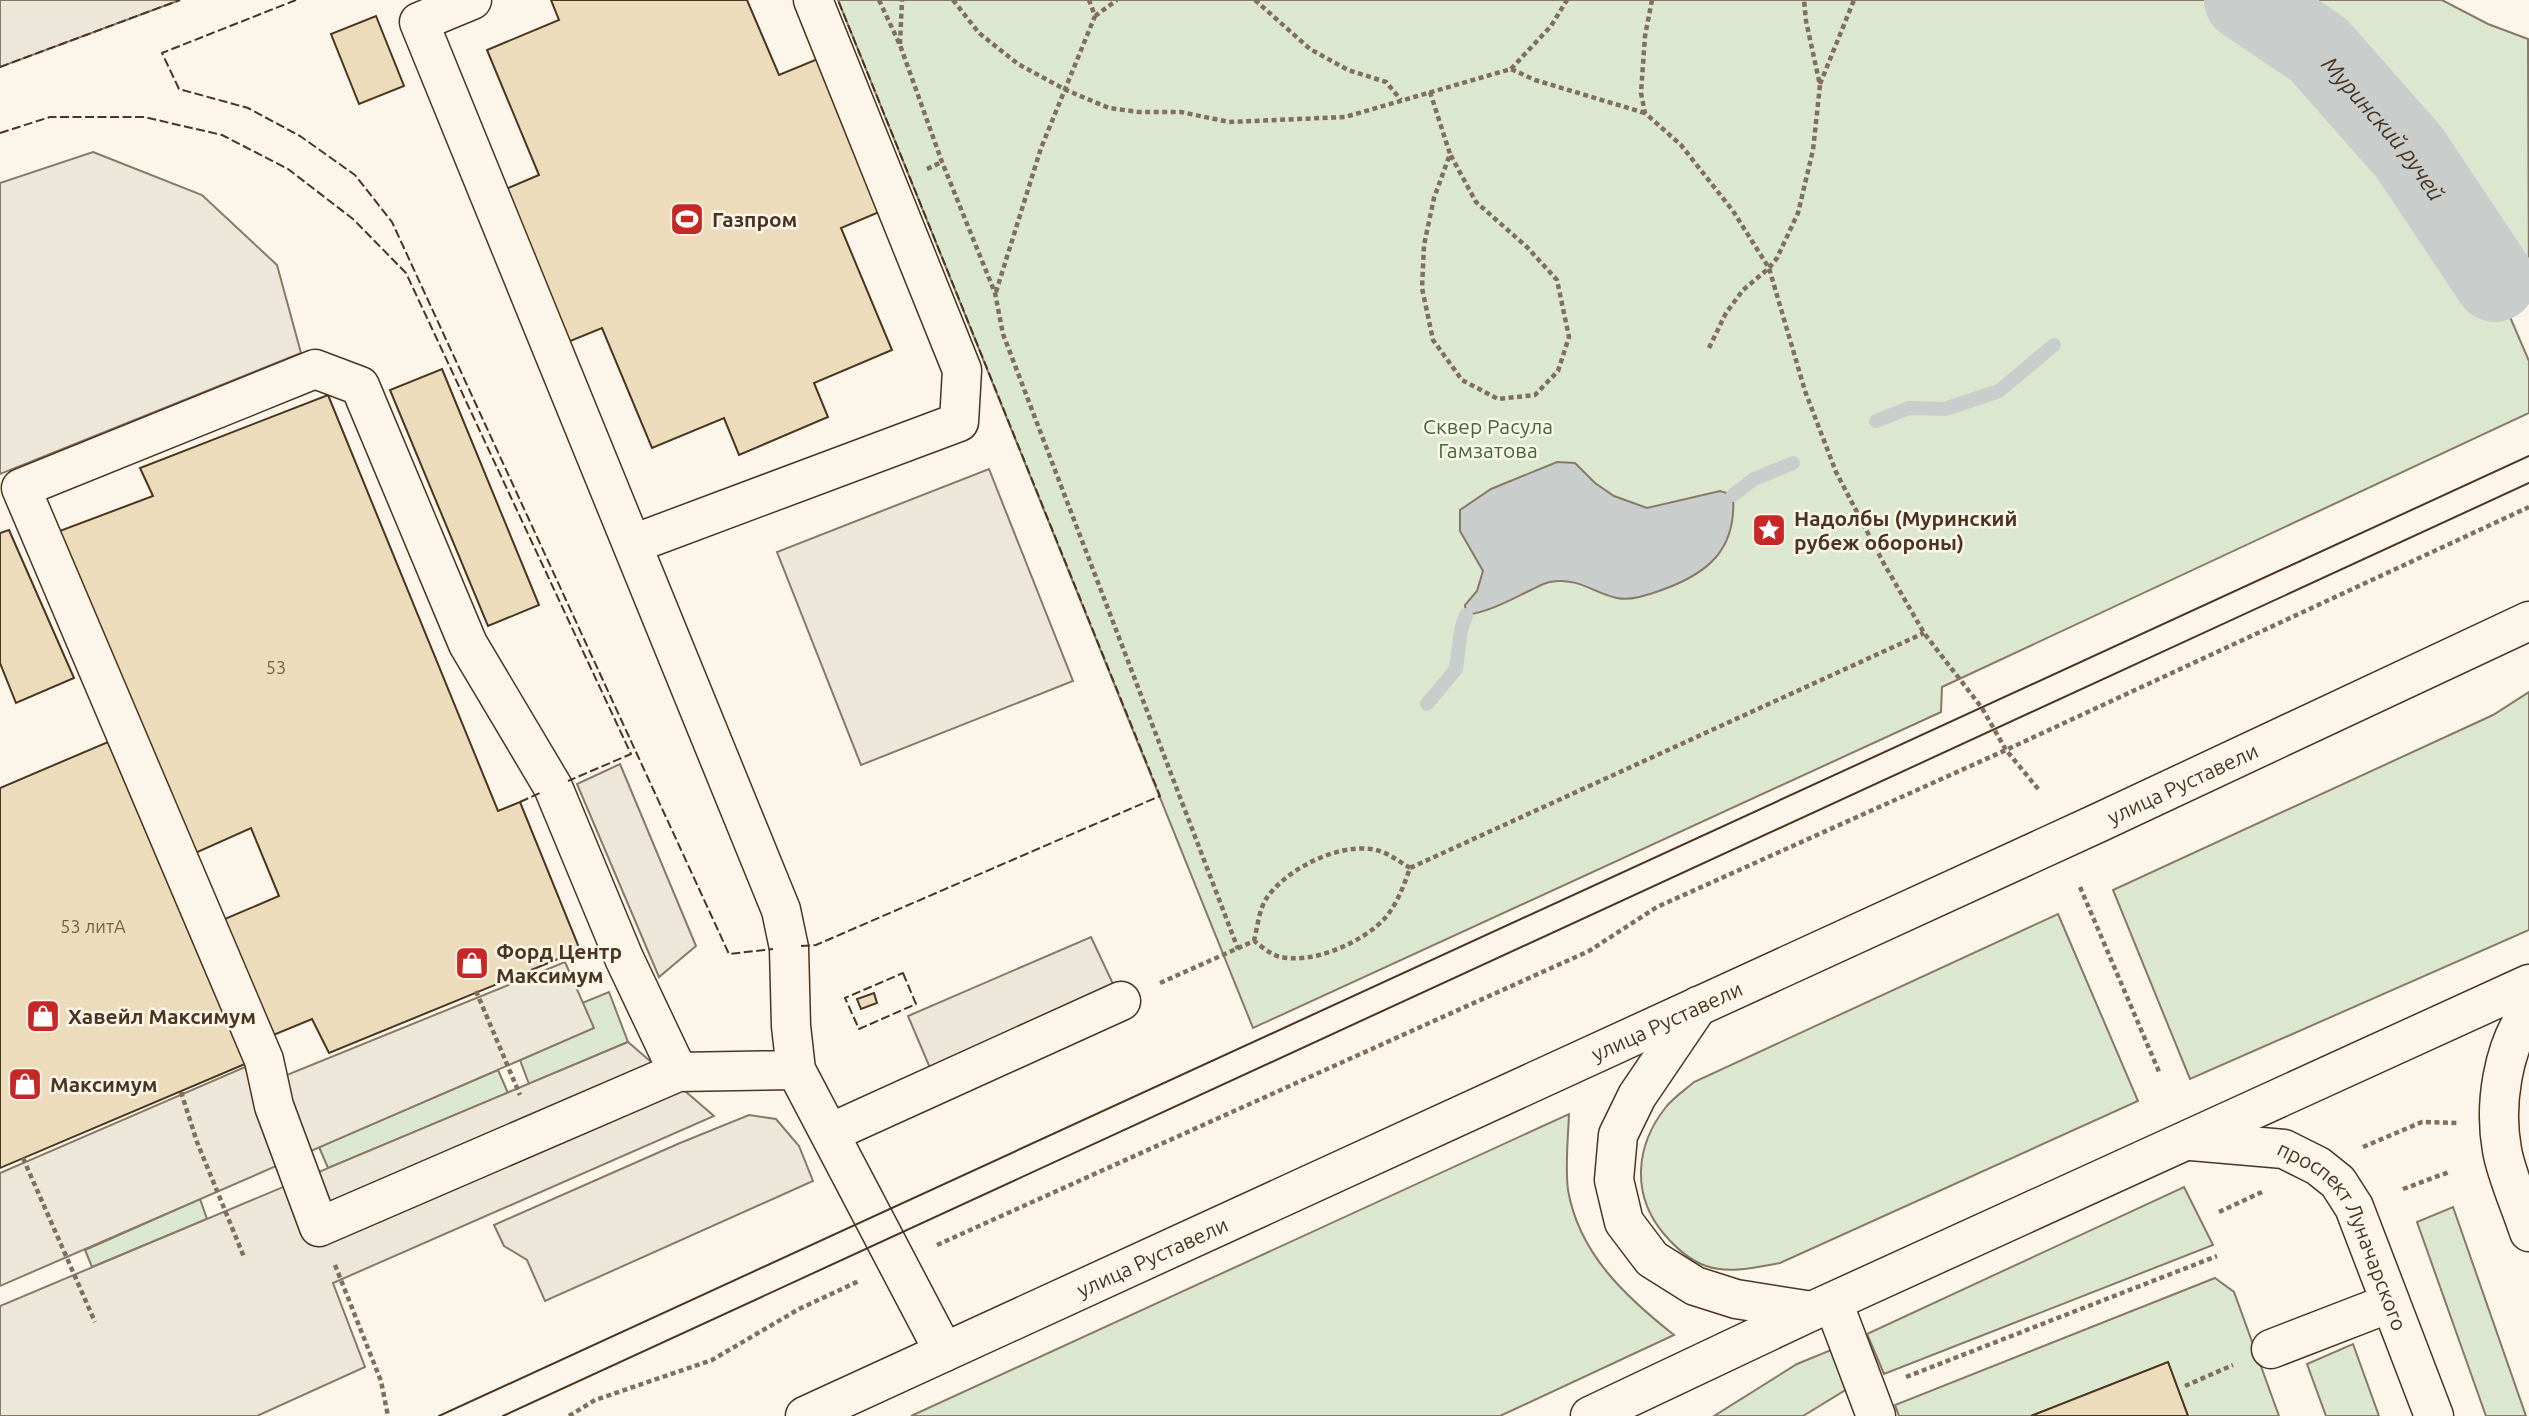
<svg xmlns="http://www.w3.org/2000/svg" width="2529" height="1416" viewBox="0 0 2529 1416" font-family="Ubuntu,sans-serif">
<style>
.green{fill:#dce7d0;stroke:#887966;stroke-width:2}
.parking{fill:#ede7d9;stroke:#887966;stroke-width:2}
.water{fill:#c9cecd;stroke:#887966;stroke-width:2}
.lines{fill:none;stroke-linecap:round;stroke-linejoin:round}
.stream{stroke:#c9cecd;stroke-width:14}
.river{stroke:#c9cecd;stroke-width:82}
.building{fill:#ecdcbc;stroke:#4a3520;stroke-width:2}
.minor-casing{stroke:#4a3520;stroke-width:41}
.major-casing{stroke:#4a3520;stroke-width:41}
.path{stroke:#7f6f5c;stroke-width:4.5;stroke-dasharray:5 3.5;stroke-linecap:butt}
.minor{stroke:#fbf6e9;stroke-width:38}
.major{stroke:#fbf6e9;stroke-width:38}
.tram{stroke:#4a3520;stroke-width:2}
.fence{stroke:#4a3520;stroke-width:2;stroke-dasharray:9 3.5;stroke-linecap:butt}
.labels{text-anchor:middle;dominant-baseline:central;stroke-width:5;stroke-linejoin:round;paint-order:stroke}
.number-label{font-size:18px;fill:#725f47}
.poi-label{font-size:21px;font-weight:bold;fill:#4a3520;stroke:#fbf6e9;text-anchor:start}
.park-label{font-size:21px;fill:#436837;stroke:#fbf6e9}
.street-label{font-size:21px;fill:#4a3520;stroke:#fbf6e9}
.water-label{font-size:23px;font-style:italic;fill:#4a3520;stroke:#fbf6e9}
</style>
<rect width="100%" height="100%" fill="#fbf6e9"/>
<path class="green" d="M838,0h1407l73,49 91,103 86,130 34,79v52l-587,274 -1,25 -688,316z
M2269,0h173l46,24 40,15 1,261 -32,-39 -77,-115 -94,-109z
M2529,692v238l-339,149 -77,-189 380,-175z
M2058,914l80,187 -358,162c-23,4 -51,11 -74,3 -17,-6 -31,-19 -42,-32 -33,-39 -29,-88 2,-127 8,-10 19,-17 28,-25z
M609,992l19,50 -99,42 -9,-24 73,-32 -11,-25z
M498,1070l10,23 -180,75 -9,-21z
M1569,1114c-1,25 -4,52 -1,76 11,64 58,107 106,145l-174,81h-589z
M2184,1187l29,58 -329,129 -17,-40z
M200,1199l7,20 -115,48 -7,-17z
M2453,1207l73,209h-40l-69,-194z
M2215,1278l19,14 45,124h-91l-20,-54 -137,54h-132l-4,-11z
M2353,1344l26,72h-53l-19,-52z
M1831,1350l16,39 -44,27h-89l83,-52z"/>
<path class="parking" d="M0,0h180l-180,67z
M93,152l109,43 75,70 24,88 -301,121v-291z
M989,469l84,212 -212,84 -84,-213z
M620,764l76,182 -37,31 -82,-193z
M1091,937l30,64 -177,100 -36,-85z
M565,962l29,66 -594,258v-113l245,-106 10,21z
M628,1042l86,74 -381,167 32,84 -108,49h-257v-110z
M749,1115l27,4 23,27 14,35 -268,120 -18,-41 -23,-14 -10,-21 186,-82z"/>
<path class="water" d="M1557,462l18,1 20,20 19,13 33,12 73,-17 13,4c4,55 -25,79 -74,96 -11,4 -30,10 -42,7 -24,-5 -38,-21 -67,-16 -6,1 -13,5 -19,8 -21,10 -42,22 -65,25l-1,-10 12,-14 6,-20 -23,-40v-21l31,-21z"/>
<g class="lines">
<path class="stream" d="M1876,421l33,-13 36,1 54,-18 55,-46
M1733,495l21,-16 39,-16
M1427,704l29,-35 5,-39 5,-15"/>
<path class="river" id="s1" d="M2245,0l73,49 91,103 86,129"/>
</g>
<path class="building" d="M551,0h196l32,75 41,-17 64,152 -43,18 51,122 -78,33 14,34 -89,38 -15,-37 -72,30 -50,-120 -39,16 -64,-152 40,-17 -52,-125 72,-30z
M376,16l28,70 -45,18 -28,-70z
M442,369l97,236 -51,21 -98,-236z
M328,395l170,416 22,-9 60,148 -251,103 -17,-34 -41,17 -51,-115 59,-25 -28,-68 -60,27 -134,-323 96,-36 -13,-28z
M9,530l65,148 -58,25 -16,-40v-130z
M108,742l137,322 -245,104v-380z
M874,993l3,10 -16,6 -4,-10z
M2168,1362l20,54h-157z"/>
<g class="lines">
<g class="minor-casing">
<path id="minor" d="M472,0l-53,22 362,888 8,38 2,78 5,44
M633,544l326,-122 3,-52 -149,-370
M678,1072l-54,-114 -71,-171 -85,-143 -108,-258 -45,-17 -294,119 243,572 10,46 45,121 359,-155 118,-2 148,282
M830,1133l291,-132
M1833,1302l43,114
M2271,1349l119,-46"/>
</g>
<g class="major-casing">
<g id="major">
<path d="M1698,1006l-61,90 -19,39 -4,45 10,42 28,37 43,27 41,13 76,12"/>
<path d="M2529,1011c-27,37 -35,95 -27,139 4,24 19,57 27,82"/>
<path id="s2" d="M2191,1141l93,8 34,17 20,16 16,25 80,209"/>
<path id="s3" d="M805,1416l1293,-593 431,-202"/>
<path d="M1590,1416l222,-105 717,-327"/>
</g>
</g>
<path class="path" d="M879,0l21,45 42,117 53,131 8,41 235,615
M953,0l26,33 39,31 48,26 43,18 30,4h42l48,10 116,-5 166,-48 24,11 110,33
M1255,0l55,49 38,21 38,12 15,18
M1652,0l-7,36 -4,57 4,20 36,32 52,66 36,57 36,123 31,81 47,90 41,71 58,75 24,42 33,40
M1095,16l22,-16
M900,44l2,-44
M1511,69l40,-43 16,-26
M1820,84l34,-84
M1430,92l20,62 -16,44 -10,47 -2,43 11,52 29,40 36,19 37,-4 23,-24 11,-34 -12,-57 -30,-33 -51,-45 -26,-48
M927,169l15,-7
M996,292l45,-144 54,-132 -6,-16
M1709,348l17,-35 17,-23 26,-22 8,-10 21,-45 15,-63 7,-65 -14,-64 -2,-21
M2080,887l80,187
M1254,941c3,-12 5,-31 12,-42 19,-29 70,-55 105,-50 15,2 26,11 39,19
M1160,983l94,-42c7,5 15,12 23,15 34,10 87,-14 109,-39 12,-15 18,-32 24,-49l514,-235
M476,991l44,104
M181,1092l16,50 47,115
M2363,1147l59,-25 36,1
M23,1158l72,164
M2403,1189l46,-17
M2219,1212l43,-20
M937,1245l652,-294 68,-44 349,-157 523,-243
M335,1265l46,116 7,35
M1906,1377l311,-121
M2185,1386l48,-21
M569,1416l26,-16 117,-40 87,-51 60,-28"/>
<use href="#minor" class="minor"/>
<use href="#major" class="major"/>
<path class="tram" d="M439,1416l2090,-960
M503,1416c675,-311 1351,-620 2026,-933"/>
<path class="fence" d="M296,0l-134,53 17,36 69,19 52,28 55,39 37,47 337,732 44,-5
M0,67l180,-67
M0,133l50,-16h94l78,18 66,34 65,50 53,54 225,481 -63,27
M520,802l22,-10
M801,946l15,-1 344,-149 -322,-796
M903,973l13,31 -57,25 -14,-31z"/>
</g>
<defs>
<g id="stadium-square" transform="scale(1.75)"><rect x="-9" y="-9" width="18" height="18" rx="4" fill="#c62828" stroke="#fbf6e9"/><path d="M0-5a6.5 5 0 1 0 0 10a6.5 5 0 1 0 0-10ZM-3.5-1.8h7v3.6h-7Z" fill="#fff"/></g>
<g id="sight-square" transform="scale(1.75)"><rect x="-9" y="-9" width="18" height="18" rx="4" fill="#c62828" stroke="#fbf6e9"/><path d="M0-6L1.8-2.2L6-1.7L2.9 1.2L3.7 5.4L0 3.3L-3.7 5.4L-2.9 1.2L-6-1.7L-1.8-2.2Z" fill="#fff"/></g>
<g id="shop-square" transform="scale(1.75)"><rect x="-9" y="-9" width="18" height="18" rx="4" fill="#c62828" stroke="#fbf6e9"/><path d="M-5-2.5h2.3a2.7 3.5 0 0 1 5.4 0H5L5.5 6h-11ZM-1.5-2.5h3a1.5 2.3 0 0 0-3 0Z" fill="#fff"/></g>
</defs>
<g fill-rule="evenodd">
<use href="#stadium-square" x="687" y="219"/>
<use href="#sight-square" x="1769" y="530"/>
<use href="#shop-square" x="472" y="963"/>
<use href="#shop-square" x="43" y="1016"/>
<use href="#shop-square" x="25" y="1084"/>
</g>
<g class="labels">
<g class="number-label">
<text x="276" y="667">53</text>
<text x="93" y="926">53 литА</text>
</g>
<g class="poi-label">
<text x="712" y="219">Газпром</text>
<text x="1794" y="518">Надолбы (Муринский<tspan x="1794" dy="24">рубеж обороны)</tspan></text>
<text x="496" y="951">Форд Центр<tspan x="496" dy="24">Максимум</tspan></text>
<text x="68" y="1016">Хавейл Максимум</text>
<text x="50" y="1084">Максимум</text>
</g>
<g class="park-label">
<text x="1488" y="426">Сквер Расула<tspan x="1488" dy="24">Гамзатова</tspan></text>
</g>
<g class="street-label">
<text stroke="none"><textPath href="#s3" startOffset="1516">улица Руставели</textPath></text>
<text stroke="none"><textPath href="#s3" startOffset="948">улица Руставели</textPath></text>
<text stroke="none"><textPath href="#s2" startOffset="203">проспект Луначарского</textPath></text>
<text stroke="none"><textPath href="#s3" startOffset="382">улица Руставели</textPath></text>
</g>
<g class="water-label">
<text stroke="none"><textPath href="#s1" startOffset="191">Муринский ручей</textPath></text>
</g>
</g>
</svg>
